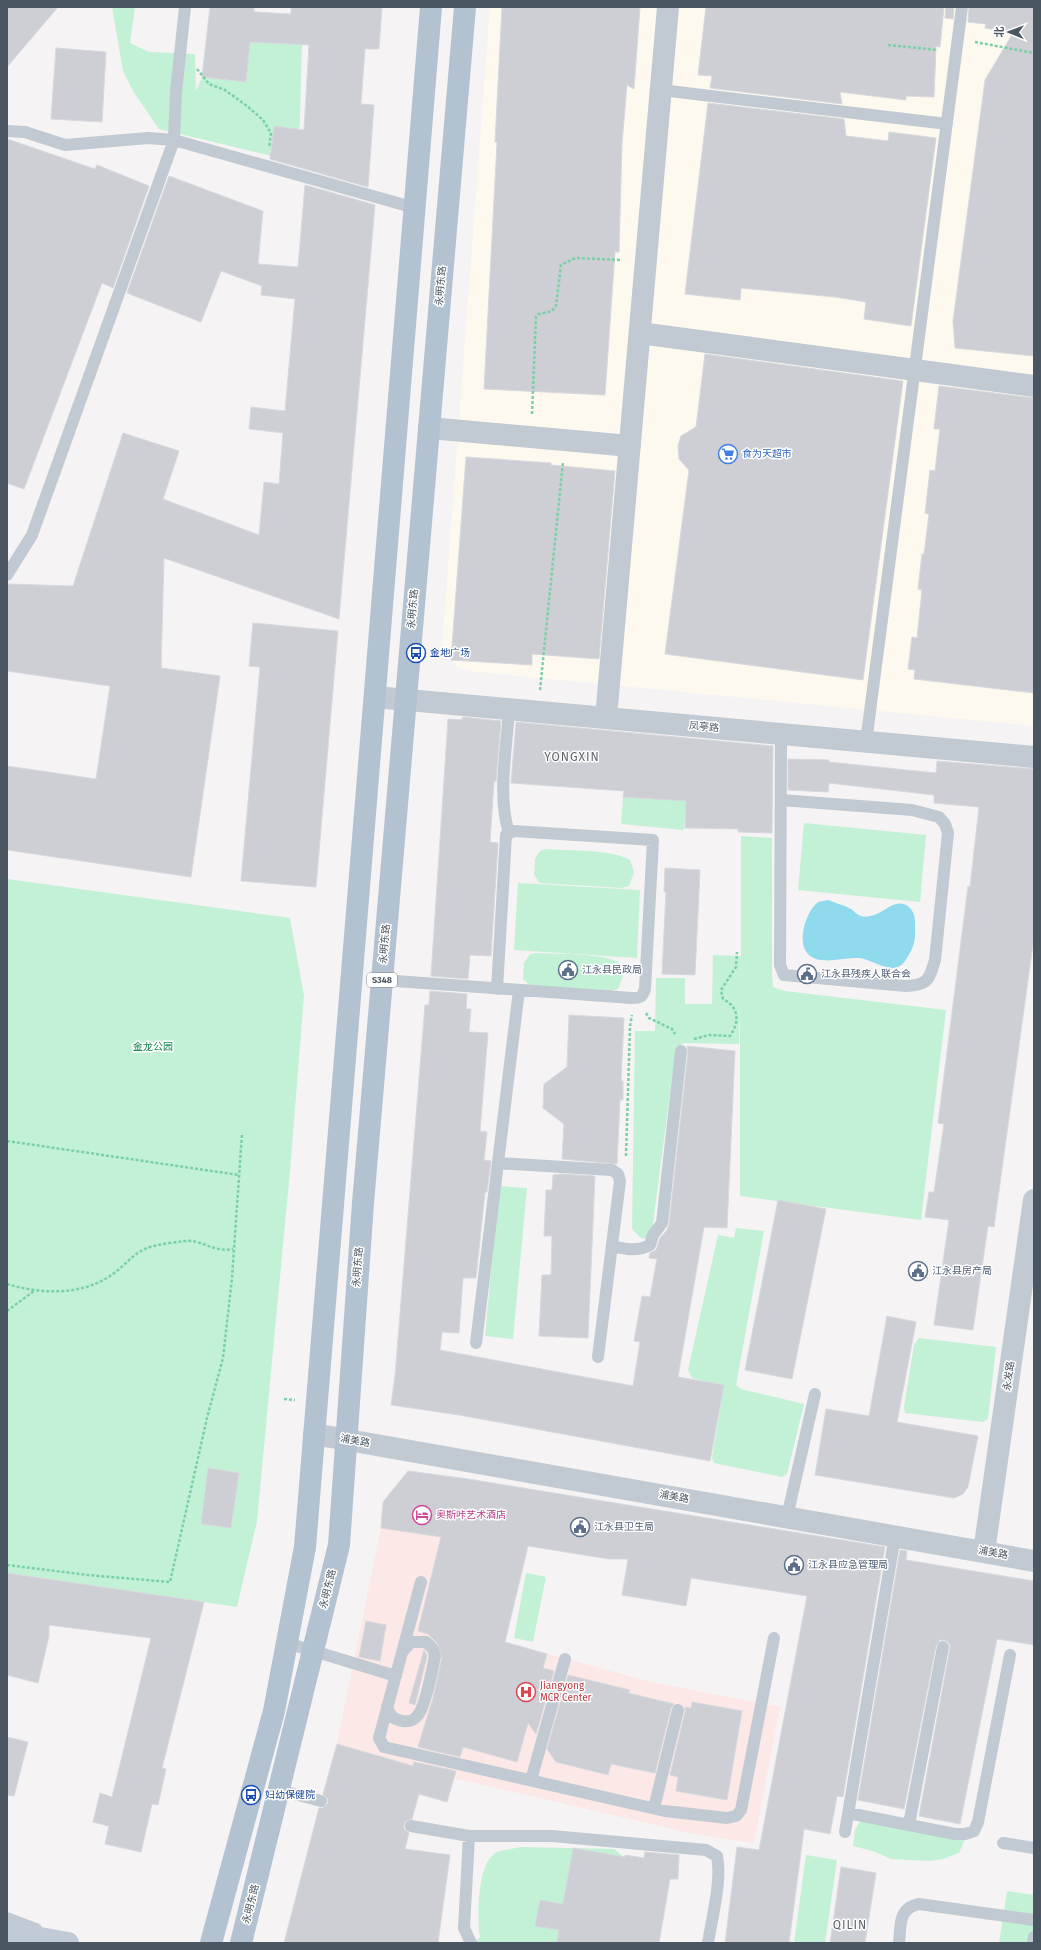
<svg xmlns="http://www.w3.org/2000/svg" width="1041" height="1950" viewBox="0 0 1041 1950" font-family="'Fira Sans','Noto Sans SC',sans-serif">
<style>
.commercial{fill:#fdf9ef}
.medical{fill:#fce8e6}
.green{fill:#c3f1d5}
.water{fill:#90daee}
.building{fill:#cdcfd5;stroke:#d7d9de}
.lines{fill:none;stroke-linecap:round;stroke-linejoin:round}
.path{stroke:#7ad0a6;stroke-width:2.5;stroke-dasharray:3 2;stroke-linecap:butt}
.service{stroke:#c1cad2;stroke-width:12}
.minor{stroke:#c1cad2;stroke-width:22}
.secondary{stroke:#c1cbd6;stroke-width:22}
.primary{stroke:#b3c2d1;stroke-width:22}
.labels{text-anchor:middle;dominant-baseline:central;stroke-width:3;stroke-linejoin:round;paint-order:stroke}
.shield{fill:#fff;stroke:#808990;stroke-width:1}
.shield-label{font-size:9px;font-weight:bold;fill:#4a5661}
.street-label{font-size:10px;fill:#4a5661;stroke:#fff}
.shop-label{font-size:10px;fill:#366cbe;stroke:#fff;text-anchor:start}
.transit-label{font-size:10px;fill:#164399;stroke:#fff;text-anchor:start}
.service-label{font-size:10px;fill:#4e5e75;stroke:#fff;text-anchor:start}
.park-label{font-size:10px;fill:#17864f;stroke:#fff}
.hotel-label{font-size:10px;fill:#b23c85;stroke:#fff;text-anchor:start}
.health-label{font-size:10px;fill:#be3a42;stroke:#fff;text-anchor:start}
.quarter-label{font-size:12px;letter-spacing:1px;fill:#5f6368;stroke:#fff}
</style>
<rect width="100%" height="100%" fill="#f5f3f3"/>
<path class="commercial" d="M490,7h544v719l-556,-54 -21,-5 -15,-20z"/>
<path class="medical" d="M381,1528l147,23 -23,91 146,40 129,25 -26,136 -60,-9 -240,-56 -117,-34z"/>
<path class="green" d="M112,7h23l-5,36 19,9 46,2 1,37 6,-14 44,5 8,-71 18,2 -1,30 31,2 -3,106 -15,8 -125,-30 -26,-38 -10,-20z
M623,797l63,4 -2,29 -63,-6z
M804,823l122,12 -6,67 -122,-12z
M741,836l31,2v137l1,12 12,4 161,19 -25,210 -181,-24v-196l-1,44 -54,-1 -9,4 -25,192 -10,-1 -9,-9 3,-198h20l1,-53h29v26h27l1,-49 28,1z
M546,849c22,2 66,0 84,11l4,12 -5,14 -7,2 -82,-5 -6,-8 1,-16 5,-8z
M7,879l283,39 14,78 -14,175 -33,350 -20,86 -230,-34z
M518,883l122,7 -3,68 -123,-8z
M536,953c20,1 68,0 84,10l3,13 -5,13 -7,2 -81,-5 -7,-7 1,-16 6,-9z
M499,1186l28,2 -14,151 -28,-3z
M736,1228l28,3 -28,154 5,4 63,15 -17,70 -5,3 -68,-14 -2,-5 12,-72 -32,-8 -4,-8 30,-135 16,3z
M919,1338l77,9 -8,72 -5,3 -78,-9 -1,-6 10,-62z
M526,1573l20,4 -13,65 -19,-4z
M861,1820l105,17 -7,16 -16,6 -13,2 -39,-2 -18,-8 -20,-5 2,-16z
M520,1847l94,2 11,9 -15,85h-136l6,-6c-3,-19 -3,-70 14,-83 5,-4 19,-5 26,-7z
M806,1855l31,5 -12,83h-31z
M1007,1891l27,4v48h-35z"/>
<path class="water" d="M828,900c7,3 16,5 23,9 3,2 6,6 10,7 2,1 7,1 9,0 13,-1 25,-20 39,-9 8,7 6,19 6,29 0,7 -4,16 -8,22 -12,22 -32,1 -49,0 -14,-1 -27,5 -42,1 -23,-7 -12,-46 2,-57z"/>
<path class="building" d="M7,7h51l-51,60z
M210,7h44v5l37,2v-7h91l-3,42h-14l-4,55 13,1 -6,82 -98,-28 4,-33 30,4 5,-85 -59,-3 -4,40 -44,-5z
M502,7h138l-6,82 -7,-4 -5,58 -3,109h-4l-10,143 -121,-6 12,-227 1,-20h-2z
M706,7h238l-4,40 -4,-1 -2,51 -28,-1v4l-66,-8 2,12 -132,-16 2,-12 -14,-1z
M946,7h8l-1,12 -8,-1z
M969,7h65v349l-79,-8 -2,-27 32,-241 28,-47 -28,-5 1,-4 -18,-2z
M56,48l50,4 -4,70 -51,-3z
M708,103l136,16 2,17 42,5 1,-9 47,6 -25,188 -47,-7 2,-17 -31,-5 -94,-9 -1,12 -55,-6z
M7,139l88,30 2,-4 52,21 -36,102 -11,-5 -78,206 -17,-6z
M169,176l94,35 -5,53 40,3 7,-82 70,20 -36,414 -175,-61 -3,110 59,8 -29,201 -184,-27v-84l89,13 14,-93 -103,-15v-87l66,2 50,-153 56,18 -16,48 96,36 5,-53 15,2 4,-51 -34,-4 2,-22 34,4 10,-112 -34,-4 1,-9 -41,-15 -20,51 -74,-29z
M705,354l198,27 -40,299 -198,-26 24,-184 -10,-11 -1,-13 3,-10 15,-9z
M939,386l95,12v295l-120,-14 1,-9 -7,-1 4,-32 5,1 5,-48 -4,-1 4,-35h2l5,-40 -4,-1 5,-43 5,1 5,-42h-6z
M466,457l85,6v2l64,6 -16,188 -67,-5v11l-81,-5z
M253,623l85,8 -22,256 -75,-6 19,-214 -11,-1z
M462,717l39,4 -5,61 -2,-1 -4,61 8,1 -7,113 -21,-1 -2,24 -37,-3 17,-257 14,1z
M516,722l257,24 -1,87 -34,-1v-3l-53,-1 1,-27 -63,-4 1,-6 -113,-8z
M788,759l41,1v2l107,11 1,-12 97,8v168l-40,290 -6,-1 -15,104 -39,-5 15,-105 -24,-3 4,-25h5l10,-68 -6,-1 30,-237 2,1 9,-80 -45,-4v-8l-105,-12 -1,9 -40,-2z
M665,868l35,2 -5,105 -33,-1 4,-82h-2z
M430,991l37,3 -1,15h5l-2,23 19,1 -8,98 7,1 -3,28 7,1 -4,31h-2l-9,86h-13l-4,55 -17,-1 -2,18 193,36 7,-44 -6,-1 8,-45 8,1 7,-38 -8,-1 1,-5 6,-3 4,-12 7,-8 2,-6 19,-172 -1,-6 48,5 -8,177 -23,-1 -26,150 46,8 -14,76 -251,-46 -68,-10 4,-29 30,-371h4z
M569,1015l55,3 -3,63h2v19h-3l-3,64 -55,-5 2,-35 -21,-16 1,-24 23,-17z
M561,1174l34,2 -7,162 -49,-2 3,-61h9l1,-39h-8l2,-46h6l1,-15z
M778,1200l48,9 -34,170 -47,-9z
M887,1316l29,6 -19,100 81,14 -10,51 -5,7 -9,4 -139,-23 11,-66 43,7z
M208,1468l31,5 -8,55 -30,-4z
M408,1471l60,8 417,68 -42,250 -6,-1 -7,38 -26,-5 -15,114h-64l12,-96 22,3 48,-254 -116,-18 -5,28 -64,-11 6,-36h-19l-81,-13 -23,96 42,12 -4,14 11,3 -18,63 -8,-11 -11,39 -54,-15 -3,10 -42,-10 15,-49 9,-41 -4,-13 -10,-10 -10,-3 23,-94 -60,-9 2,-26z
M900,1550l7,1 -1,9 128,21v64l-37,-6 -37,185 -41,-8 31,-168v-4l-5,-4h-5l-4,6 -32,163 -46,-9z
M7,1573l197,29 -42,166 4,1 -8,36 -6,-1 -11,48 -36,-8 4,-18 -16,-4 7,-29 12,4 39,-159 -102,-13v11l-11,47 -31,-8z
M366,1621l20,4 -6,36 -21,-4z
M424,1650l3,6 -12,49 -6,-2z
M568,1675l62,15 -2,3 46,11 -3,4 -16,65 -44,-9 -3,11 -52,-13 -9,-13z
M692,1702l50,9 -15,89 -51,-9 2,-14 -8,-2 15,-63v-5l6,1z
M7,1737l21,5 -14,54 -7,-1z
M337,1744l76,22 1,-4 42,9 -9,31 -28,-8 -7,25 -6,2 -2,4v4l5,4 -4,16 45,6 -12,88h-154l35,-135h4l5,-5v-4l-5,-5z
M573,1848l52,9v-2l19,3 1,-6 34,3 -1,24h-8l-11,64h-102l2,-13 -24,-4 5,-26 23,4z
M841,1867l35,6 -11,70h-35z"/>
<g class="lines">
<path class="path" d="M975,42l59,11
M888,45l50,5
M197,69l12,15 16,6 22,16 16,14 8,13 -2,15
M532,414l4,-97 3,-3 13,-3 4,-5 5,-41 14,-7 47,2
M540,690l23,-228
M646,1013l3,5 23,11 3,5
M694,1039l15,-4 21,1c10,-14 9,-29 -7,-37l-2,-9 15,-23 1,-15
M7,1141l232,34
M626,1156l4,-130 2,-11
M7,1284c33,10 73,12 103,-8 13,-8 22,-22 37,-28 7,-3 38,-8 45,-7 17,3 23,11 41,8
M7,1311l27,-20
M284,1399l11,1
M7,1565l81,10 82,7 37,-164 16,-60 9,-80 10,-144"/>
<path class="service" d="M661,90l286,34
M7,131l18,1 40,13 83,-7 26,2 241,68
M7,575l25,-40 142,-395 2,-48 9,-85
M866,742l96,-735
M781,800l131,10 27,7 6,7 3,9 -13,127c-6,20 -7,25 -29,26l-122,-11 -4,-10 1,-224v-7
M509,833c-12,-38 -2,-85 0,-124
M382,980l249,18c9,0 11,0 14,-9l8,-149 -139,-9 -8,4 -9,154
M498,1163l114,7 6,4 2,7 -22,176
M612,1246c14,3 25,6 38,-1l3,-10 9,-12 19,-172
M476,1343l43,-353
M787,1517l28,-123
M421,1582l-42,156 5,9 281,64 62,7 9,-2 5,-6 33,-172
M287,1643l109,33
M387,1707c3,9 6,12 15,14 7,1 12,0 16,-6 7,-8 15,-48 17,-59l-2,-7 -7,-7h-15l-8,9
M531,1780l34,-121
M279,1790l42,11
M654,1808l24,-98
M848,1813l107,21h10l9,-3 4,-9 32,-167
M909,1824l34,-177
M411,1826l58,10h83l154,14 11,6c5,25 -5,61 -9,87
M845,1832l50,-296
M469,1836l-5,92 7,15
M1003,1843l31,5
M7,1918l29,11
M899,1943c2,-18 -1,-35 20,-39l115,16
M1033,1943l1,-6"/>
<path class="minor" d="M640,333l394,53
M429,428l201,18
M375,697l659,60
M606,718l62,-711
M314,1434l720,127
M984,1552l50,-352"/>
<path class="secondary" d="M7,1932l61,11"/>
<path class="primary" d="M211,1943l63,-232 31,-164 126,-1540
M241,1943l98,-398 24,-342 102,-1196"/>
</g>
<defs>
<g id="supermarket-ring" transform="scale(1)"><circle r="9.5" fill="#fff" stroke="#3f7fe0" stroke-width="1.5"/><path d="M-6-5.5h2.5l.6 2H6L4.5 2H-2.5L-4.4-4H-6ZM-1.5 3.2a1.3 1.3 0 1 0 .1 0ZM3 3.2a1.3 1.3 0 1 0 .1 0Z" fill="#3f7fe0"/></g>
<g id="bus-ring" transform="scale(1)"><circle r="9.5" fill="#fff" stroke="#1a4fb4" stroke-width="1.5"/><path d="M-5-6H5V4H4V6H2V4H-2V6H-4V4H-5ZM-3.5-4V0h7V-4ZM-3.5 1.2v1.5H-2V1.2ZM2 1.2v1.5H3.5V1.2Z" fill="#1a4fb4"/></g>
<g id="civic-ring" transform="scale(1)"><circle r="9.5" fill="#fff" stroke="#5c6f8a" stroke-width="1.5"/><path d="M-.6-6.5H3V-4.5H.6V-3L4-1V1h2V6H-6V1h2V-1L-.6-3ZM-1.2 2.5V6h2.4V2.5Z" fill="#5c6f8a"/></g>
<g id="hotel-ring" transform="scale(1)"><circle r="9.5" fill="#fff" stroke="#d1479c" stroke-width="1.5"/><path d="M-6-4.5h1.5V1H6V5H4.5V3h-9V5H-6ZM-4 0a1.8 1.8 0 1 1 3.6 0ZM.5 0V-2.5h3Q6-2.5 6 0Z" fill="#d1479c"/></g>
<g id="hospital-ring" transform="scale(1)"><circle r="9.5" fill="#fff" stroke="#e0444e" stroke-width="1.5"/><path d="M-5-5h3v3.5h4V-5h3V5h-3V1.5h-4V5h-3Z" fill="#e0444e"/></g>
</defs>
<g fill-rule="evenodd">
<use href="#supermarket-ring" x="728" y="454"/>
<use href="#bus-ring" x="416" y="653"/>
<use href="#civic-ring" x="568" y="970"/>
<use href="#civic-ring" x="807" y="974"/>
<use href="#civic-ring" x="918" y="1271"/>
<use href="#hotel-ring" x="422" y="1515"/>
<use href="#civic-ring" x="580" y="1527"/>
<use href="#civic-ring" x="794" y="1565"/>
<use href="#hospital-ring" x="526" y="1692"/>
<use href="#bus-ring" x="251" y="1795"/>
</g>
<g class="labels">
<rect class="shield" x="367" y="973" width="30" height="14" rx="3"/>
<g class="shield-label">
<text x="382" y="980">S348</text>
</g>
<g class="street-label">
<text transform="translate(441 286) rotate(-85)">永明东路</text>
<text transform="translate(413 609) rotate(-85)">永明东路</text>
<text transform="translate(704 727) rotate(5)">凤亭路</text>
<text transform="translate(385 944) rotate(-85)">永明东路</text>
<text transform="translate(358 1267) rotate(-86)">永明东路</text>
<text transform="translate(1009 1376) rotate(-82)">永发路</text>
<text transform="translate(355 1441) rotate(10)">浦美路</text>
<text transform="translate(674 1497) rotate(10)">浦美路</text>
<text transform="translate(993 1553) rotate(10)">浦美路</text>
<text transform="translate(328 1589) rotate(-76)">永明东路</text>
<text transform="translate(251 1904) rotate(-76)">永明东路</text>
</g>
<g class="shop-label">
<text x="742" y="454">食为天超市</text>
</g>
<g class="transit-label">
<text x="430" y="653">金地广场</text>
<text x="265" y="1795">妇幼保健院</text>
</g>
<g class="service-label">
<text x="582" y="970">江永县民政局</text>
<text x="821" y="974">江永县残疾人联合会</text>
<text x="932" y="1271">江永县房产局</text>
<text x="594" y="1527">江永县卫生局</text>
<text x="808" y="1565">江永县应急管理局</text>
</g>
<g class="park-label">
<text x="153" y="1047">金龙公园</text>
</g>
<g class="hotel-label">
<text x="436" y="1515">奥斯咔艺术酒店</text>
</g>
<g class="health-label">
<text x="540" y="1686">Jiangyong<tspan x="540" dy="12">MCR Center</tspan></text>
</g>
<g class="quarter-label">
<text x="572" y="757">YONGXIN</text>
<text x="850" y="1925">QILIN</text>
</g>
</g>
<rect width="1041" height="1950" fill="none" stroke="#4a5661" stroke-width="16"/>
<g transform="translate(1009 32) rotate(271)" stroke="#ffffff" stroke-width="3" paint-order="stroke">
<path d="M0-3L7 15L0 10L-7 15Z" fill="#4a5661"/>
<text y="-6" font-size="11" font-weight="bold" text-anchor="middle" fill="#4a5661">北</text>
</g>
</svg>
